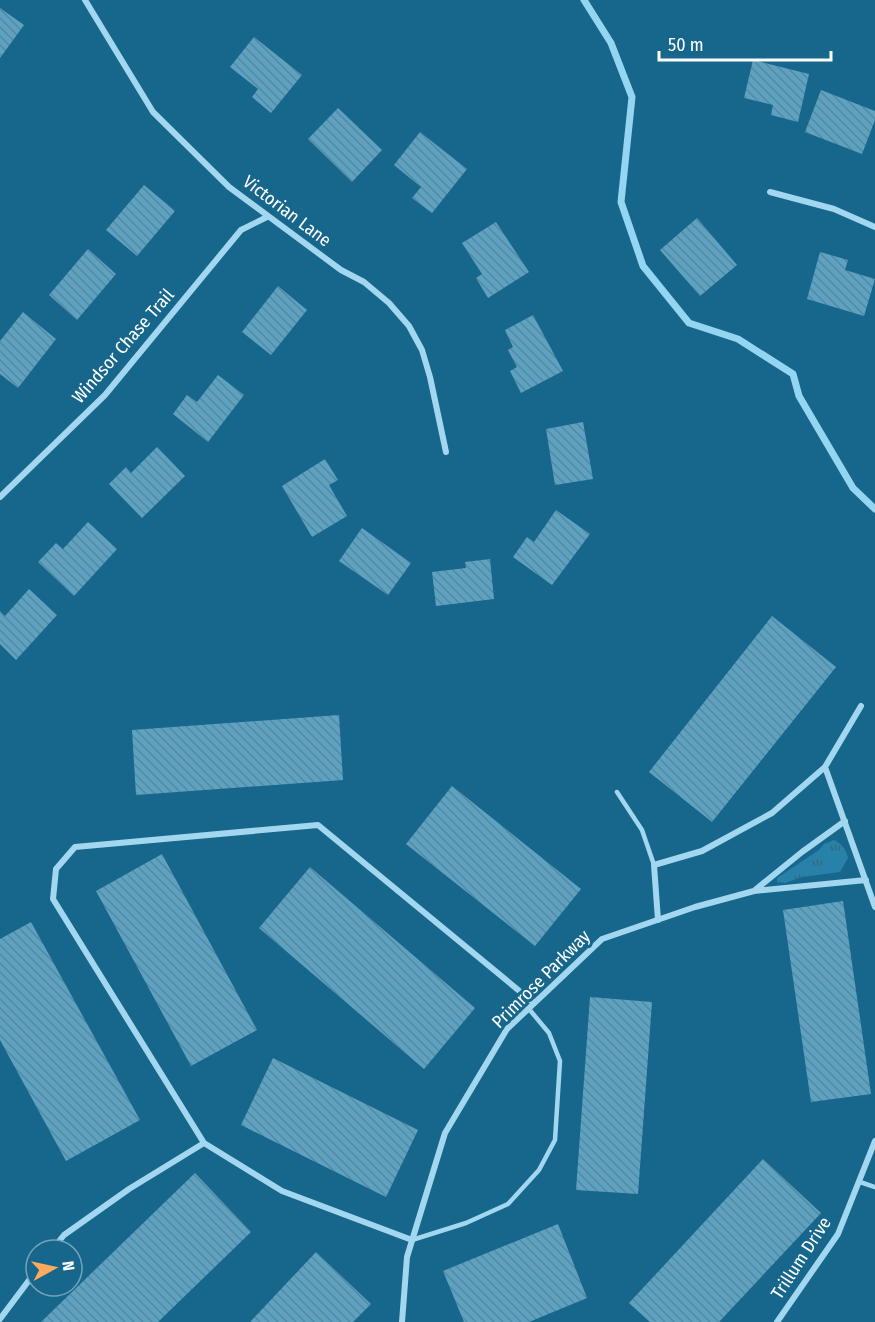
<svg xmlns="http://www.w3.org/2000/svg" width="875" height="1322" viewBox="0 0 875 1322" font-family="'Fira Sans Condensed',sans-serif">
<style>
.grass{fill:url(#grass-tufts)}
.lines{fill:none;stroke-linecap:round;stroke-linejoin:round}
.stream{stroke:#94d6f1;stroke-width:7}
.building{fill:url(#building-back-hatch)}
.service{stroke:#a2d7ef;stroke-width:4.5}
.minor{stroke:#a2d7ef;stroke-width:6}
.labels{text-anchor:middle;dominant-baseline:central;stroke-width:6;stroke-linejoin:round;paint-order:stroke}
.street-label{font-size:18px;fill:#fff;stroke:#17678c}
</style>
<defs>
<pattern id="grass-tufts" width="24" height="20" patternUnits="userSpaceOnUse" patternTransform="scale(1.5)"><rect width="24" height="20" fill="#2781a9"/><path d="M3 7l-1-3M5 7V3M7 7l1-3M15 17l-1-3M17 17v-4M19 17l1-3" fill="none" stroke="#38697f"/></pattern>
<pattern id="building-back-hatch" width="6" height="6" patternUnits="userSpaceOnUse" patternTransform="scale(1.5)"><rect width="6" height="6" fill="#5ea2c1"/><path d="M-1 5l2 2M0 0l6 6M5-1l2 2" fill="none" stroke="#59889e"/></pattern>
</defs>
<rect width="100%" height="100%" fill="#17678c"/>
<path class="grass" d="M834,840c8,4 12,9 14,18l-8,14 -38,5 -17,6 -8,-1v-4l42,-28 5,-6z"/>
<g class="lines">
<path class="stream" d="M584,0l27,43 21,54 -11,105 22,64 46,57 49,16 55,35 6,22 54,92 22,21"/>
</g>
<path class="building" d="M0,8l24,17 -24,33z
M254,37l48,38 -31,38 -19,-16 6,-8 -28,-22z
M753,60l56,14 -11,48 -27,-7 2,-10 -29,-7z
M821,90l54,21v9l-13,34 -57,-22z
M338,108l44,42 -30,32 -44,-43z
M420,132l47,37 -35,44 -20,-15 9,-11 -27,-22z
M144,185l31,26 -38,45 -31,-26z
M697,218l40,47 -37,31 -40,-46z
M496,222l33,50 -41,26 -12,-20 6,-4 -20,-31z
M88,249l28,25 -39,46 -28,-25z
M820,252l28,8 -3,10 30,9 -11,37 -57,-17z
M278,286l29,24 -36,45 -29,-23z
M23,312l33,27 -38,49 -18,-14v-33z
M533,315l30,56 -42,22 -11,-22 7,-4 -9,-17 5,-3 -8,-17z
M218,375l26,20 -36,47 -35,-28 14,-19 10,7z
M583,422l10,57 -38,6 -9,-56z
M157,447l28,29 -43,42 -33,-34 17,-17 5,6z
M325,459l13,21 -9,5 18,31 -35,21 -30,-51z
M556,510l34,24 -38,51 -39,-28 14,-20 7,5z
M88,522l29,27 -43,47 -36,-34 18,-19 7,6z
M362,528l49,35 -23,32 -49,-34z
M490,559l4,40 -58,7 -4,-34 34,-4 -1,-6z
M29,589l28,26 -41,45 -16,-16v-33l5,5z
M772,616l64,51 -124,155 -63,-50z
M339,715l4,65 -207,15 -4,-65z
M452,786l129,103 -46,57 -129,-102z
M162,854l95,176 -66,36 -95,-175z
M310,867l165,141 -51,61 -165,-141z
M843,901l28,193 -60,8 -28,-192z
M31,922l109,198 -74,41 -66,-121v-101z
M590,997l62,5 -14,192 -62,-4z
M273,1058l145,72 -32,67 -145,-72z
M763,1159l58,54 -102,109h-69l-21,-19z
M195,1173l56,59 -93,90h-117z
M558,1224l29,74 -58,24h-65l-21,-51z
M316,1252l55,52 -18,18h-103z"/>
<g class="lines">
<path class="service" d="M617,792l25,38 12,35
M860,1182l15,5
M412,1240l54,-17 42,-19 31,-34 16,-30 5,-79 -11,-28 -20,-24"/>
<path class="minor" d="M85,0l68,112 76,75 112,83 23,12 25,21 20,23 13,24 8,27 16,75
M770,192l64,17 41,18
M0,497l105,-102 136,-165 26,-13
M861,706l-36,61 50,140
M755,890l47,-38 43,-31
M658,920l-4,-55 48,-14 70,-38 53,-46
M204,1143l-151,-244 3,-30 19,-22 243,-22 216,178
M52,1250l12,-15 65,-46 75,-46 78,48 130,49
M0,1319l36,-48
M402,1322l5,-65 38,-124 62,-104 95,-90 93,-32 59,-16 112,-11
M777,1322l61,-88 37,-93"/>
</g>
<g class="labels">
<g class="street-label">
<text transform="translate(287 211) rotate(37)">Victorian Lane</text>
<text transform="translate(123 346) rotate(-49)">Windsor Chase Trail</text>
<text transform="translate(541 979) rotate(-45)">Primrose Parkway</text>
<text transform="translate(801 1258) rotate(-57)">Trillum Drive</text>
</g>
</g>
<g transform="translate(54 1268) rotate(82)"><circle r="28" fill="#17678c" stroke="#74a4ba" stroke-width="1.5"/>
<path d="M0-4.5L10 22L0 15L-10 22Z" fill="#ffaa5f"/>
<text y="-9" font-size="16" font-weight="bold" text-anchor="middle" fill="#ffffff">N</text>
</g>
<path d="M659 51v9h172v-9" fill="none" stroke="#ffffff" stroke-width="3"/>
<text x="668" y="51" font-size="18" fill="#ffffff" stroke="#17678c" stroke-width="4.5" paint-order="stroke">50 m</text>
</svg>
